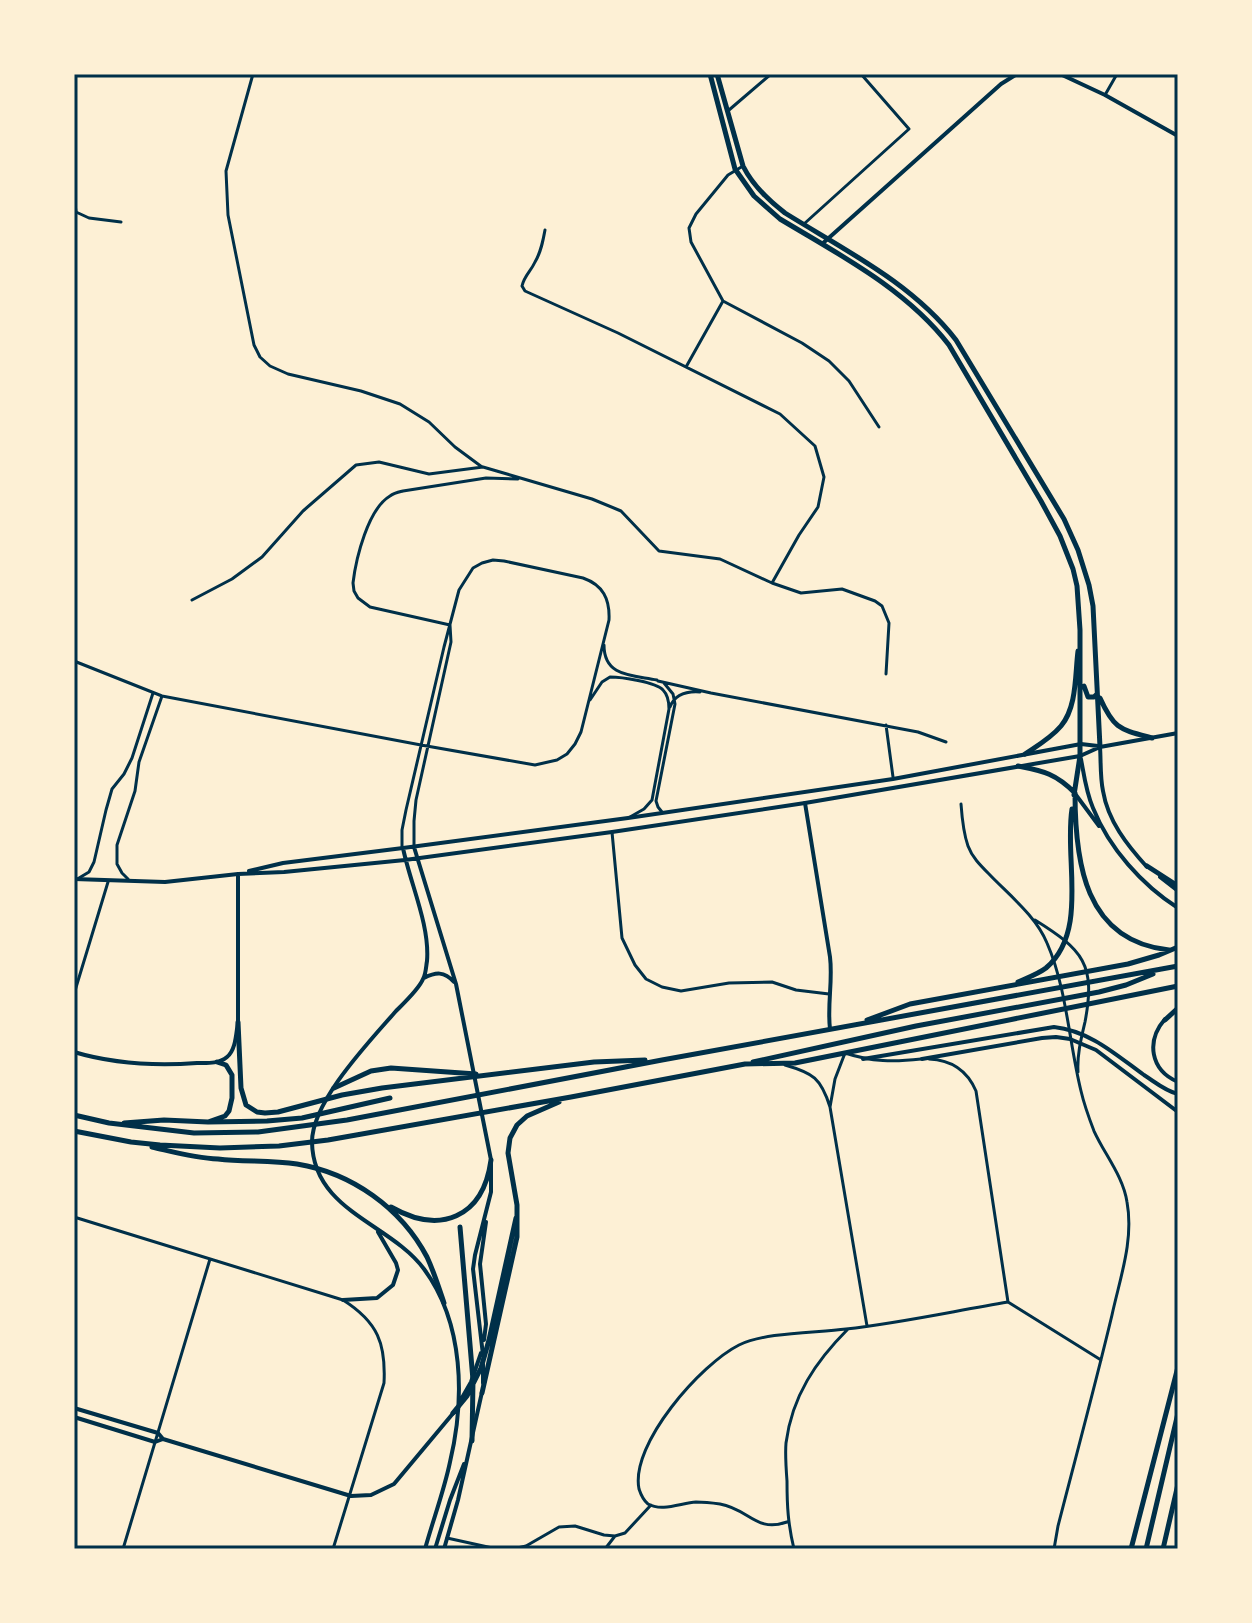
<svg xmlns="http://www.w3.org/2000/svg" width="1252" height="1623" viewBox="0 0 1252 1623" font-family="Quicksand,sans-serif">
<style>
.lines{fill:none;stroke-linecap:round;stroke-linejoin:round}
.minor{stroke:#003049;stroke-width:3}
.tertiary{stroke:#003049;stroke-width:4}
.secondary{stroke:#003049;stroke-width:4}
.primary{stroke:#003049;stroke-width:5}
.trunk{stroke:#003049;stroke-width:5}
.neatline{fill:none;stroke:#003049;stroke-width:3}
</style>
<rect width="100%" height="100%" fill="#fdf0d5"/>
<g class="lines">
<path class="minor" d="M253,74l-27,97 2,44 26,130 6,12 10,9 18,8 73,17 39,13 29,18 26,25 27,20
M1105,95l12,-21
M729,110l42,-36
M743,166l-15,9 -32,39 -7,14 2,14 32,59 79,42 27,18 20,20 30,46
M74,196l2,16 13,6 32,4
M805,223l104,-94 -48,-55
M545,230c-2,11 -4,22 -10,32 -4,9 -11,14 -13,24l3,5 93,42 162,81 35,32 9,31 -6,30 -19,28 -27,48
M686,367l37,-66
M192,600l40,-21 30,-22 41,-46 53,-46 23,-3 50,12 54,-7 109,32 29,12 38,40 61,8 52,24 29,10 41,-4 33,12 7,5 7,17 -3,51
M450,625l-80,-18 -12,-9 -4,-7 -1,-8c3,-25 15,-74 37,-87 4,-3 9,-4 13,-5l83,-13 32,1
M604,645c0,32 28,30 53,35
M74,661l88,35 259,49 114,20 22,-5 10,-6 8,-10 6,-12 28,-112c1,-21 -6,-35 -26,-42l-79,-17 -11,-1 -11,3 -9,5 -14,22 -15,57 -38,163 -4,20v17
M658,681l53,12 207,39 28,10
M590,700l12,-18 8,-5c11,0 46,5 53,13 5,5 6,12 6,19l-17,91 -8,9 -14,8
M670,707c5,-13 16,-16 30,-15
M886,725l7,52
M961,804c1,14 2,28 7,42 4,11 12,19 21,28 20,21 47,42 58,69 20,46 22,100 34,148 3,13 8,27 13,40 11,24 29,45 33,71 7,38 -7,76 -15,113 -17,71 -36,141 -54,211l-4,23
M662,812l-4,-5 -2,-6 19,-97 -2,-10 -9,-11
M612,832l10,106 13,27 11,14 16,8 19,4 48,-8 43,-1 24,8 33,4
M414,845v-24l2,-21 35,-158 -1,-17
M79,878l10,-6 5,-10 12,-52 6,-21 12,-15 8,-16 21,-65
M128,879l-6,-6 -5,-9v-19l18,-54 4,-29 23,-66
M1035,920c48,30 61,44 50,102 -4,17 -8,33 -7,50
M74,994l34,-112
M929,1059c23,1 38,11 47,32l32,211 93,58
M785,1065c28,8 36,13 45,42l5,-28 10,-26c27,9 49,9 76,6
M830,1107l37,219
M74,1217l269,83c35,22 43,44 41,83l-51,166
M787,1522c-31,11 -38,-13 -67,-18 -7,-1 -16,-2 -24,-2 -15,1 -34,10 -48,2 -5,-4 -7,-9 -9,-15 -9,-45 62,-125 100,-144 27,-13 76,-12 107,-16 54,-6 108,-18 162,-27
M447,1538l50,11
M123,1549l87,-290
M513,1549l13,-3 33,-19 16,-1 29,9 11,1 10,-3 26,-28
M605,1549l10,-13
M794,1549c-6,-25 -7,-43 -7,-68 -1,-13 -2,-26 -1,-38 6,-47 30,-82 62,-114"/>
<path class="tertiary" d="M1060,74l45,21 73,41
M822,244l179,-160 16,-10
M805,803l25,154c3,24 -3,48 0,72
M74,1408l84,25 5,6 -8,3 -81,-25
M163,1439l188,57"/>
<path class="secondary" d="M1100,747c1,14 0,30 3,44 5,30 24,54 44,76
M1081,759c3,16 5,33 12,49 16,40 49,77 85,100
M1076,795l23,31
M414,847l42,137 35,176v32l-16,63 -2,14 10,86
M403,848c7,35 27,77 24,113 -1,5 -1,13 -4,18 -4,10 -19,24 -27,32 -26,30 -84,90 -84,131 1,69 78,81 112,127 40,54 41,130 26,193 -6,29 -17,58 -25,87
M249,871l34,-8 120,-15 225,-30 265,-39 188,-35 17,2
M1160,877l18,14
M74,879l91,3 73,-8 46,-2 121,-12 207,-28 193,-29 275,-47 20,-9 78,-14
M424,978c12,-6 20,-7 30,4
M1165,1019c-19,22 -15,51 13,63
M74,1052c40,12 82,14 123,11 10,0 22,1 30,-6 9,-7 9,-24 11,-35v-148
M863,1059l191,-32c36,4 61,27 90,48 11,7 21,16 34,19
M922,1059l120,-21 14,-1 14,2 26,11 82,62
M343,1300l34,-2 16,-13 5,-15 -2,-7 -18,-31
M484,1340l2,-16 -6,-60 6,-42
M483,1383v-19
M459,1403l12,-21 10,-29
M351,1496l20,-1 23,-11 61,-73
M435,1549l15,-49 14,-36
M444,1549l14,-49 24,-108"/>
<path class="primary" d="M710,74l25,95 19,27 26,23c60,36 126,70 169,126l92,156 19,35 13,33 4,17 3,44v126
M717,74l26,92c10,20 25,34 42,47 61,38 127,70 171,127l108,179 14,31 11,35 4,21 7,141
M1084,686l4,11h6l3,-3
M1100,698c14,31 19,31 52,40
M1025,754c12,-8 26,-16 36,-28 16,-19 14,-51 17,-75"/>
<path class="trunk" d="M1018,766c26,5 38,8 57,27 0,68 9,148 94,157
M1074,795l6,-39
M1147,866l31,20
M1018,982c9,-4 20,-8 28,-14 43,-37 18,-109 26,-159
M867,1020l43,-16 218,-40 31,-9 19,-8
M1165,1020l13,-12
M238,1022l3,66 5,17 11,7 8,1 13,-1 64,-17 40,-7 212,-26 51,-2
M753,1062l163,-36 183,-34 27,-7 27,-11
M334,1088l37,-17 20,-3 85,6
M74,1115l35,8 85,10 64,-1 89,-12 315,-60 516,-94
M208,1122l59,-1 35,-3 88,-20
M124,1123l40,-3 44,2 17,-6 4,-5 3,-13v-23l-6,-10 -9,-3
M74,1131l57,11 29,3 60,3 59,-2 49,-6 243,-43 174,-33 50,-1 383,-77
M152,1147c22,5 43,11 66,12 26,3 53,1 79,5 55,9 104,44 130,93 7,15 12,31 17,46
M391,1207c49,28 92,11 100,-47
M460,1227l13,153 -1,61
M482,1393l35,-156v-32l-9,-52 2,-15 7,-13 10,-9 32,-14
M453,1413l14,-17 14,-28 8,-28 27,-122
M1131,1549l47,-182
M1146,1549l32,-136
M1163,1549l15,-65"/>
</g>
<rect width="1252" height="1623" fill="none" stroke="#fdf0d5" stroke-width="152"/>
<rect x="76" y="76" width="1100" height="1471" class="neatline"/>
</svg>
